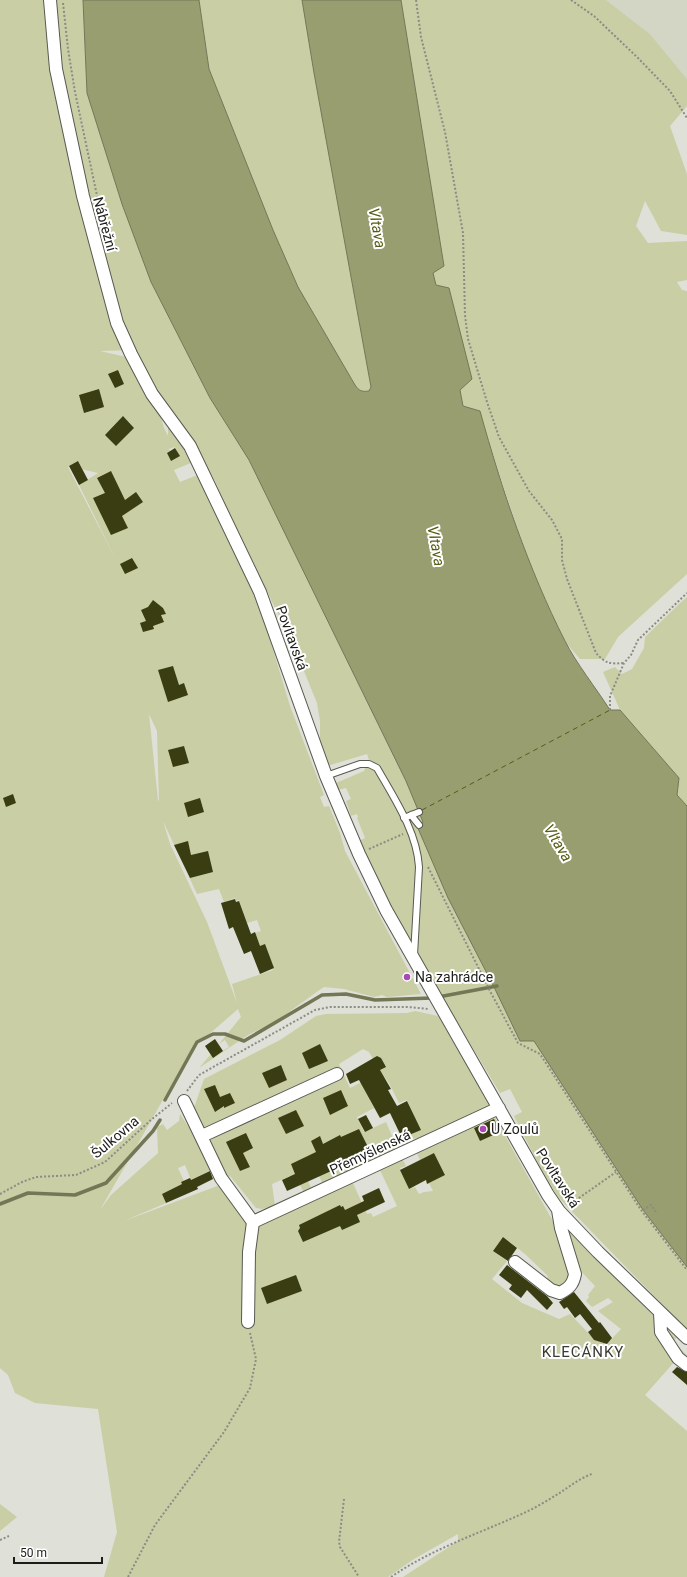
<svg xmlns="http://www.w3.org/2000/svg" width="687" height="1577" viewBox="0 0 687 1577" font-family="Roboto,sans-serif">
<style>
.built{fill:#d3d6c5}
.green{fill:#c9cea5;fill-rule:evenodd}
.water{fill:#999e70;stroke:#747756}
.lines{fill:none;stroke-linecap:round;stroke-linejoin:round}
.stream{stroke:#747756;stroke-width:3.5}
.ferry{stroke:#585c12;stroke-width:1;stroke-dasharray:5 4;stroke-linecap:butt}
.building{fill:#393d11}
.lane-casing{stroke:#585951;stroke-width:8}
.street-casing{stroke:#585951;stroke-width:14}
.path{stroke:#8b8c85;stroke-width:2;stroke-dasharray:2 2;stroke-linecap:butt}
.lane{stroke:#fff;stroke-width:6}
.street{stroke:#fff;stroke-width:12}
.poi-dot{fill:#a94ab4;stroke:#fff;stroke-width:1.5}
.labels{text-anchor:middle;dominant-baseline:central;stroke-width:4;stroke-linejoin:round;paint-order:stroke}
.street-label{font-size:14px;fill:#1c1d19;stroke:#fff}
.poi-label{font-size:14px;fill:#1c1d19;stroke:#fff;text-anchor:start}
.water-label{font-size:15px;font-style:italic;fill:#585c12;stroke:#fff}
.neighbourhood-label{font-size:15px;letter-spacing:1px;fill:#393a32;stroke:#fff}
</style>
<rect width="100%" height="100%" fill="#dfe0d7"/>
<path class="built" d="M606,0h81v79l-37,-45z"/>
<path class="green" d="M0,0h83l4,93 35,111 29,78 59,116 39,62 157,321 17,41 -6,4 31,72 46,89 26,54 14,-1 109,170 44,57v63l-129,-133 -17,-28 -27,-53 8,-4 -12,-23 -10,4 -110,-182 -33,-69 8,-4 -8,-20 1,-1 -1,-3 -6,2 -5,-15 5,-2 -5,-11 -8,2 -2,-7 28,-12 5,-11 -2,-6 -40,12 -7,-18v-27l-3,-18 -25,-61 -59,-119 -18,-42 -33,-58 -27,-36 -22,-37 -33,1 26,6 23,42 11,15 4,14 4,8v-13l12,16 13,23 -19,8 6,12 20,-8 59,129 31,103 34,89 -4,2 4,10 5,-1 11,27 5,18 76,143 -34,3 -5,-2 -8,2 -30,-8 -20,-2 -6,4 -43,31 -27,13 -49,33 12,-14 2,3 16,-10 -4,-7 -6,4 22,-27 -3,-8 -46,40 -92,161 11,-15 47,-42 -1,-26 6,-3 4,6 12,-9 1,-7 10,15 21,41 -20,10 -6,-15 -7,3 6,13 -3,1 1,2 -20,10 4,9 -42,18 96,-36 35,42 97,-46 15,33 4,-1 2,4 24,-11 -18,-38 23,-10 4,8 -6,2 9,21 6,-2 4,7 5,-2 9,-1 -4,-8 16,-9 -11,-21 -14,7 -4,-9 78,-35 61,109 16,48 -1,6 -9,8 -15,-5 2,-6 -23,-22 -22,-17 -10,14 14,10 -15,18 30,24 37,16 11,-5 25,26 12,4 14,-15 -23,-18 15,-9 -5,-4 -16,9 -6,-6 3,-4 -1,-2 7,-9 -17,-18 -14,-37 3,-6 45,49 64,64 -3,4 14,13 -4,4 -6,-6 -12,-4 11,11 -31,35 42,36v146h-284l55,-36v-7l-44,25 -26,18h-284l13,-45 -19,-123 -63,-6 -20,-10 -7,-18 -8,-7zM175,447l4,9 -8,4 -4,-7 3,-2 -1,-2zM78,461l4,7 -1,1 17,4 -19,12 36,73 -47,-91zM149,714l8,17 2,70 -1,-1zM163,821l34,73 22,-5 5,13 11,-4 1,3 3,-1 8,23 10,-3 4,11 -6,2 5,14 5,-1 8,24 -41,14 5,19 -30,-81 -37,-78z
M199,0h103l12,73 57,314 -1,4c-8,1 -11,0 -15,-6l-57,-98 -25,-57 -64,-161z
M401,0h205l44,34 37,45v27l-17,20 17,48v61l-26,-4 -16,-30 -9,25 12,17 39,-2v39l-10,2 5,8 5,1v283l-69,63 -13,22h-25l-14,-16 -36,-77 -38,-114 -12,-41 -17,-5 -30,-133 11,-7z
M687,597v209l-10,-11 2,-17 -59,-68 -17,-38 12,-5 7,7 10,-5 12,-21 1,-11 34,-33z
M415,1011l23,5 23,34 30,55 -2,3 -65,30 -17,1 -1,-2 14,-7 -13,-30 -8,3 -10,-20 -9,-12 -11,-19 -6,-3 -24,15 11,24 26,-13 2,1 -16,9 12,23 -17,9 7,15 22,-10 12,28 -75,34 -4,-8 -18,-11 11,25 -8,3 -4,-8 -10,-9 -18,8 3,22 -13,3 -6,-1 -26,-32 -2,1 -35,-70 2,-2 9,-26 76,-39 36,-24 10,-2 81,-1z
M0,1504l17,13 -17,14z"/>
<path class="water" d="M83,0h116l10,69 64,161 25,57 57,98c4,6 7,7 14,6l2,-4 -57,-314 -12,-73h99l43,266 -11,7 3,12 13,3 23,91 -12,11 3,16 17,5c22,79 48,157 85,230 11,22 31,47 45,69h10l59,68 -2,17 10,11v461l-44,-57 -109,-169h-14l-26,-54 -46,-89 -31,-72 6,-4 -17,-41 -157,-321 -39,-62 -59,-116 -29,-78 -35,-111z"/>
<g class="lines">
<path class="stream" d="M438,997l59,-11
M165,1100l32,-58 16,-8h12l19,7 78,-46 24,-1 29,6 57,-2
M0,1204l28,-11 47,2 31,-12 47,-52 7,-11"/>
<path class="ferry" d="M422,810l188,-100"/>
</g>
<path class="building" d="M118,370l6,14 -9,4 -7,-14z
M99,389l5,18 -20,6 -5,-18z
M123,416l11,12 -18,18 -11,-11z
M175,448l5,8 -9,5 -4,-8z
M78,461l10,19 -9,5 -10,-19z
M111,471l14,29 11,-8 7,10 -21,14 6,12 -17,7 -18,-37 12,-5 -8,-15z
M132,558l6,10 -13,6 -5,-10z
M153,600l10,8 3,6 -5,1 3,7 -11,4 1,3 -11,3 -3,-9 6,-2 -5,-11 7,-3z
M173,666l6,19 5,-2 4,12 -20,7 -10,-32z
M184,746l5,17 -16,4 -5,-17z
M13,794l3,9 -10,4 -3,-9z
M200,798l4,14 -16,5 -4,-14z
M188,841l3,14 17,-4 5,21 -23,6 -16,-33z
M235,899l1,3 3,-1 12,33 4,-2 5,14 5,-2 9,24 -14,6 -9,-23 -7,3 -11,-27 -4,2 -8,-26z
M215,1039l8,12 -10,7 -8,-12z
M320,1044l8,17 -19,8 -7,-16z
M377,1056l4,2 5,9 -6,3 11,19 -3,1 9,16 10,-5 14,29 -19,8 -12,-25 -10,5 -21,-38 -9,4 -4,-10z
M281,1065l6,15 -18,8 -7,-15z
M215,1085l5,12 10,-4 5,10 -11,5v-2l-9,6 -11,-23z
M341,1090l7,16 -18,9 -7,-17z
M296,1110l8,16 -18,8 -8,-16z
M366,1115l7,13 -8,4 -7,-13z
M494,1119l6,13 -20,9 -6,-13z
M359,1129l12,24 -84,38 -5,-11 13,-6 -4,-10 25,-12 -5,-11 9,-5 3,8 17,-9 1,2z
M246,1133l7,15 -10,5 7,14 -10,4 -14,-29z
M434,1153l11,22 -18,9 -1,-4 -17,9 -9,-19z
M210,1171l3,8 -16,8 1,2 -32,14 -4,-9 20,-10 -1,-2 9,-4 1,2z
M379,1188l6,14 -28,13 3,7 -18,8 -2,-4 -37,16 -5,-11 2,-3 -1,-3 41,-20 1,2 2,-1 2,4 19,-9 -2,-5z
M503,1237l14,11 -9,13 -15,-10z
M507,1265l40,31 6,7 -6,7 -20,-20 -6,8 -12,-9 3,-4 -13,-10z
M296,1275l6,16 -35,13 -6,-16z
M574,1292l25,31 1,-1 12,16 -5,6 -13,-4 -6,-8 4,-3 -12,-15 -5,4 -8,-11 -3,2 -5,-7z
M677,1367l10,5v13l-15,-13z"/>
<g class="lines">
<g class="lane-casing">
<path id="lane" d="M326,776l34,-12h9l8,4c17,30 40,64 42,99l-5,88
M411,815l8,10
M404,818l15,-6"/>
</g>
<g class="street-casing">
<path id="street" d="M50,0l6,69 27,127 34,127 14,31 21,40 38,52 70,146 66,184 33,78 27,56 162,285 11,16 39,41 89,86
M184,1101l37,77 32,44 -4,30 -1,70
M202,1136l135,-62
M253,1222l246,-114
M515,1262l36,28 9,3c9,-5 13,-8 15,-19l-14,-46 -3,-18
M660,1313l1,19 17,26 9,7"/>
</g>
<path class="path" d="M416,0l5,37 24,95 18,101 2,82 3,24 19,63 12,35 30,54 23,29 10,19v21l5,19 29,74c10,11 14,11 28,10
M571,0l23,16 44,42 32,33 17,27
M63,3l5,46 7,43 24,113
M610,710v-14l14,-33 7,-8 7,-15 49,-47
M369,849l34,-15
M428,867l63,126 27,50 22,11 101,156 46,60
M187,1091l12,-16 116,-65 15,-3h78l21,2
M0,1194l22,-12 14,-5 40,-2 29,-13 47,-43 20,-16
M569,1205l47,-33
M643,1210l8,-5 6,8
M344,1499l-5,43 1,5 19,30
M0,1540l9,-4
M128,1577l27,-52 69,-93 26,-44 6,-29 -6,-26
M391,1577c42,-29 90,-44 135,-65 11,-5 22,-12 32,-18 11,-7 22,-16 34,-20"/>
<use href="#lane" class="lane"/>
<use href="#street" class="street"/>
</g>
<g class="poi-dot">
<circle cx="407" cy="977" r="4"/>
<circle cx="483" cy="1129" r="4"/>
</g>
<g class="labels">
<g class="street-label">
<text transform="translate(105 224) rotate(75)">Nábřežní</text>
<text transform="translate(292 638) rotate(70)">Povltavská</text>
<text transform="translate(115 1137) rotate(-40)">Šulkovna</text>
<text transform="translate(370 1152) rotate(-25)">Přemyšlenská</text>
<text transform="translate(558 1178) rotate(57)">Povltavská</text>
</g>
<g class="poi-label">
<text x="415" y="977">Na zahrádce</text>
<text x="491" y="1129">U Zoulů</text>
</g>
<g class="water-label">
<text transform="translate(377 228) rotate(80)">Vltava</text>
<text transform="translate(436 546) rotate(80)">Vltava</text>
<text transform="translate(558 843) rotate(59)">Vltava</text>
</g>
<g class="neighbourhood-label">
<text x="583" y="1352">KLECÁNKY</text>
</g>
</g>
<path d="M14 1557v6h88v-6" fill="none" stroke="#1c1d19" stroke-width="2"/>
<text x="20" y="1557" font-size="12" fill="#1c1d19" stroke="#ffffff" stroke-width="3" paint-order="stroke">50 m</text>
</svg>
